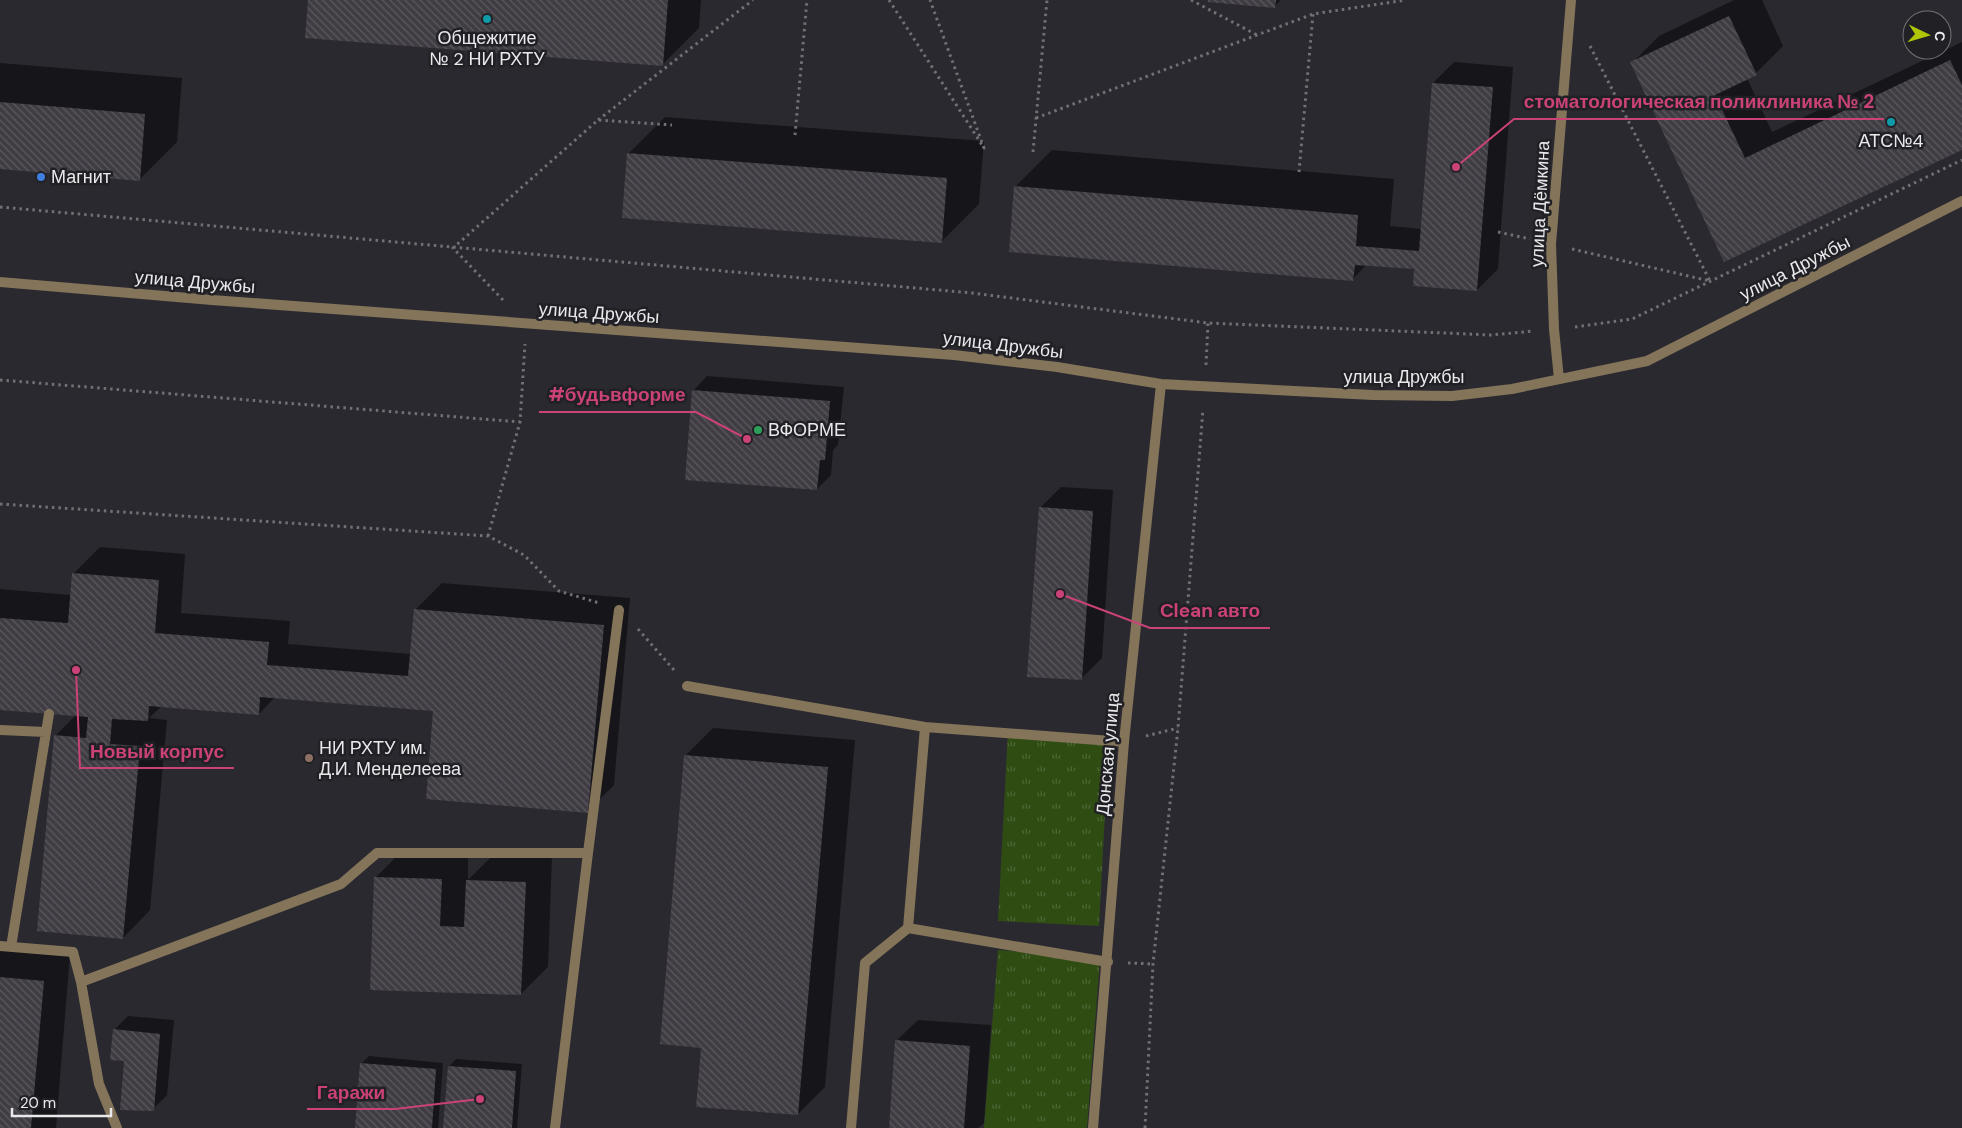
<svg xmlns="http://www.w3.org/2000/svg" width="1962" height="1128" viewBox="0 0 1962 1128" font-family="'DM Sans',sans-serif">
<style>
.grass{fill:url(#grass-tufts)}
.shadow{fill:#0007}
.building{fill:url(#building-back-hatch)}
.lines{fill:none;stroke-linecap:round;stroke-linejoin:round}
.path{stroke:#717075;stroke-width:3;stroke-dasharray:2.5 4;stroke-linecap:butt}
.service{stroke:#83745a;stroke-width:10}
.pedestrian{stroke:#83745a;stroke-width:10}
.minor{stroke:#83745a;stroke-width:10}
.culture-dot{fill:#0f9aa8;stroke:#202025;stroke-width:2}
.shop-dot{fill:#3f7fe0;stroke:#202025;stroke-width:2}
.leisure-dot{fill:#2e9e5b;stroke:#202025;stroke-width:2}
.education-dot{fill:#8d6e63;stroke:#202025;stroke-width:2}
.labels{text-anchor:middle;dominant-baseline:central;stroke-width:5;stroke-linejoin:round;paint-order:stroke}
.poi-label{font-size:18px;fill:#e9e9ec;stroke:#202025;text-anchor:start}
.street-label{font-size:18px;fill:#e9e9ec;stroke:#202025}
.leader{fill:none;stroke:#ca4278;stroke-width:2}
.callout-dot{fill:#ca4278;stroke:#202025;stroke-width:2}
.callout-label{font-size:19px;text-anchor:middle;font-weight:bold;fill:#ca4278;stroke:#202025;stroke-width:5;stroke-linejoin:round;paint-order:stroke}
</style>
<defs>
<pattern id="grass-tufts" width="24" height="20" patternUnits="userSpaceOnUse" patternTransform="scale(1.25)"><rect width="24" height="20" fill="#2f4d13"/><path d="M3 7l-1-3M5 7V3M7 7l1-3M15 17l-1-3M17 17v-4M19 17l1-3" fill="none" stroke="#4d6736"/></pattern>
<pattern id="building-back-hatch" width="6" height="6" patternUnits="userSpaceOnUse" patternTransform="scale(1.25)"><rect width="6" height="6" fill="#3f3d43"/><path d="M-1 5l2 2M0 0l6 6M5-1l2 2" fill="none" stroke="#5b595e"/></pattern>
</defs>
<rect width="100%" height="100%" fill="#2a292f"/>
<path class="grass" d="M1008,730l101,6 -10,190 -101,-5z
M998,950l102,8 -13,170h-103z"/>
<path class="shadow" d="M310,0h391l-2,28 -37,37z
M1209,0h72l-6,6z
M1734,0h28l21,46 -27,27 -9,5 25,54 190,-90v106l-237,112 -93,-197 27,-27z
M1454,62l59,5 -15,202 -21,21 -62,-22 -48,-4 -15,16 -337,-93 37,-37 342,29 -4,47 32,3 11,-146z
M0,63l182,15 -5,64 -37,37 -140,-11z
M665,117l319,24 -5,63 -37,37 -314,-87z
M707,376l137,11 -6,58 -5,5 -2,25 -14,14 -124,-98z
M1061,487l52,3 -11,168 -21,21 -41,-171z
M100,547l85,7 -4,59 109,8 -2,23 123,10 4,-44 27,-27 188,15 -16,187 -27,27 -152,-102 -160,-13 -16,17 -97,-8 -13,12 18,2 -17,190 -27,28 -68,-202 21,-21 -76,-6v-120l71,6 2,-21z
M713,728l142,12 -30,347 -27,27 -95,-68 -42,-3 25,-288z
M403,850l65,3v27l26,-26 58,2 -4,111 -27,27 -145,-117z
M0,949l70,5 -14,174h-56z
M128,1016l46,4 -7,75 -14,14 -28,-49 -11,-30z
M918,1020l73,5 -7,98 -6,5h-88l6,-87z
M369,1056l74,7 -5,65h-82l6,-65z
M456,1059l66,5 -5,64h-72l4,-62z"/>
<path class="building" d="M308,0h360l-5,66 -358,-28z
M1208,0h68l-1,8 -67,-6z
M1729,16l28,59 -42,20 30,63 205,-98 12,25v65l-238,112 -94,-200z
M1432,83l61,4 -16,204 -64,-5 1,-17 -59,-4 -2,16 -344,-29 5,-66 344,29 -2,31 63,5z
M0,102l145,12 -5,67 -140,-12z
M627,153l320,25 -5,65 -320,-25z
M692,390l138,11 -5,59h-5l-3,30 -132,-10z
M1039,507l54,4 -11,169 -55,-3z
M72,573l87,7 -4,53 114,9 -2,23 141,11 6,-67 190,16 -16,188 -162,-14 7,-88 -173,-14 -1,18 -110,-9 -1,15 -36,-2 -2,25 30,2 -17,193 -86,-8 17,-196 32,3 2,-21 -88,-7v-92l68,5z
M684,755l144,12 -30,348 -102,-8 5,-59 -41,-4z
M374,877l68,2 -2,47 24,1 2,-47 60,2 -5,113 -151,-5z
M0,977l44,4 -13,147h-31z
M113,1029l47,5 -6,77 -34,-1 4,-49 -14,-1z
M895,1040l75,6 -6,82h-75z
M360,1063l76,6 -4,59h-77z
M448,1066l68,5 -4,57h-69z"/>
<g class="lines">
<path class="path" d="M889,0l95,148 -54,-148
M1191,0l66,35
M1036,118l277,-104 93,-14
M598,120l155,-120
M795,135l12,-135
M1033,152l14,-152
M1299,172l14,-158
M0,207l972,86 236,30 283,12 43,-4
M1498,232l32,7
M1572,249l138,32 -120,-235
M503,300l-50,-52 145,-128 74,5
M1575,327l57,-8 330,-159
M1206,365l2,-42
M0,380l520,42
M0,504l488,32 36,19 35,36 40,12
M488,536l32,-114 5,-78
M638,629l36,41
M1146,736l32,-8
M1128,963l25,1
M1145,1128l8,-164 25,-236 25,-319"/>
<path class="service" d="M687,686l238,41 199,15
M908,928l200,34
M851,1128l14,-165 43,-35 17,-201"/>
<path class="pedestrian" d="M0,730l46,2
M0,946l73,6 8,30
M11,947l38,-233
M117,1128l-18,-44 -18,-102 260,-98 36,-31h211l31,-243
M555,1128l33,-275"/>
<path class="minor" d="M0,282l212,18 742,55 103,12 104,17 212,11 79,1 60,-7 135,-28 315,-160
M1559,379l-5,-50 -3,-85 20,-244
M1093,1128l31,-386 37,-358"/>
</g>
<g class="culture-dot">
<circle cx="487" cy="19" r="5"/>
<circle cx="1891" cy="122" r="5"/>
</g>
<circle class="shop-dot" cx="41" cy="177" r="5"/>
<circle class="leisure-dot" cx="758" cy="430" r="5"/>
<circle class="education-dot" cx="309" cy="758" r="5"/>
<g class="labels">
<g class="poi-label">
<text x="487" y="38" text-anchor="middle">Общежитие<tspan x="487" dy="21">№ 2 НИ РХТУ</tspan></text>
<text x="1891" y="141" text-anchor="middle">АТС№4</text>
<text x="51" y="177">Магнит</text>
<text x="768" y="430">ВФОРМЕ</text>
<text x="319" y="748">НИ РХТУ им.<tspan x="319" dy="21">Д.И. Менделеева</tspan></text>
</g>
<g class="street-label">
<text transform="translate(1540 204) rotate(-87)">улица Дёмкина</text>
<text transform="translate(1795 268) rotate(-27)">улица Дружбы</text>
<text transform="translate(195 282) rotate(5)">улица Дружбы</text>
<text transform="translate(599 313) rotate(4)">улица Дружбы</text>
<text transform="translate(1003 345) rotate(7)">улица Дружбы</text>
<text x="1404" y="377">улица Дружбы</text>
<text transform="translate(1108 754) rotate(-85)">Донская улица</text>
</g>
</g>
<path class="leader" d="M1456 167L1514 119H1884M747 439L696 412H539M1060 594L1150 628H1270M76 670L80 768H234M480 1099L395 1109H307"/>
<g class="callout-dot">
<circle cx="1456" cy="167" r="5"/>
<circle cx="747" cy="439" r="5"/>
<circle cx="1060" cy="594" r="5"/>
<circle cx="76" cy="670" r="5"/>
<circle cx="480" cy="1099" r="5"/>
</g>
<g class="callout-label">
<text x="1699" y="108">стоматологическая поликлиника № 2</text>
<text x="617" y="401">#будьвформе</text>
<text x="1210" y="617">Сlean авто</text>
<text x="157" y="758">Новый корпус</text>
<text x="351" y="1099">Гаражи</text>
</g>
<g transform="translate(1927 35) rotate(95)"><circle r="24" fill="#202025" stroke="#707075"/>
<path d="M0-4L9 19L0 12L-9 19Z" fill="#afc507"/>
<text y="-8" font-size="14" font-weight="bold" text-anchor="middle" fill="#e9e9ec">С</text>
</g>
<path d="M12 1108v8h99v-8" fill="none" stroke="#e9e9ec" stroke-width="2.5"/>
<text x="20" y="1108" font-size="15" fill="#e9e9ec" stroke="#202025" stroke-width="4" paint-order="stroke">20 m</text>
</svg>
